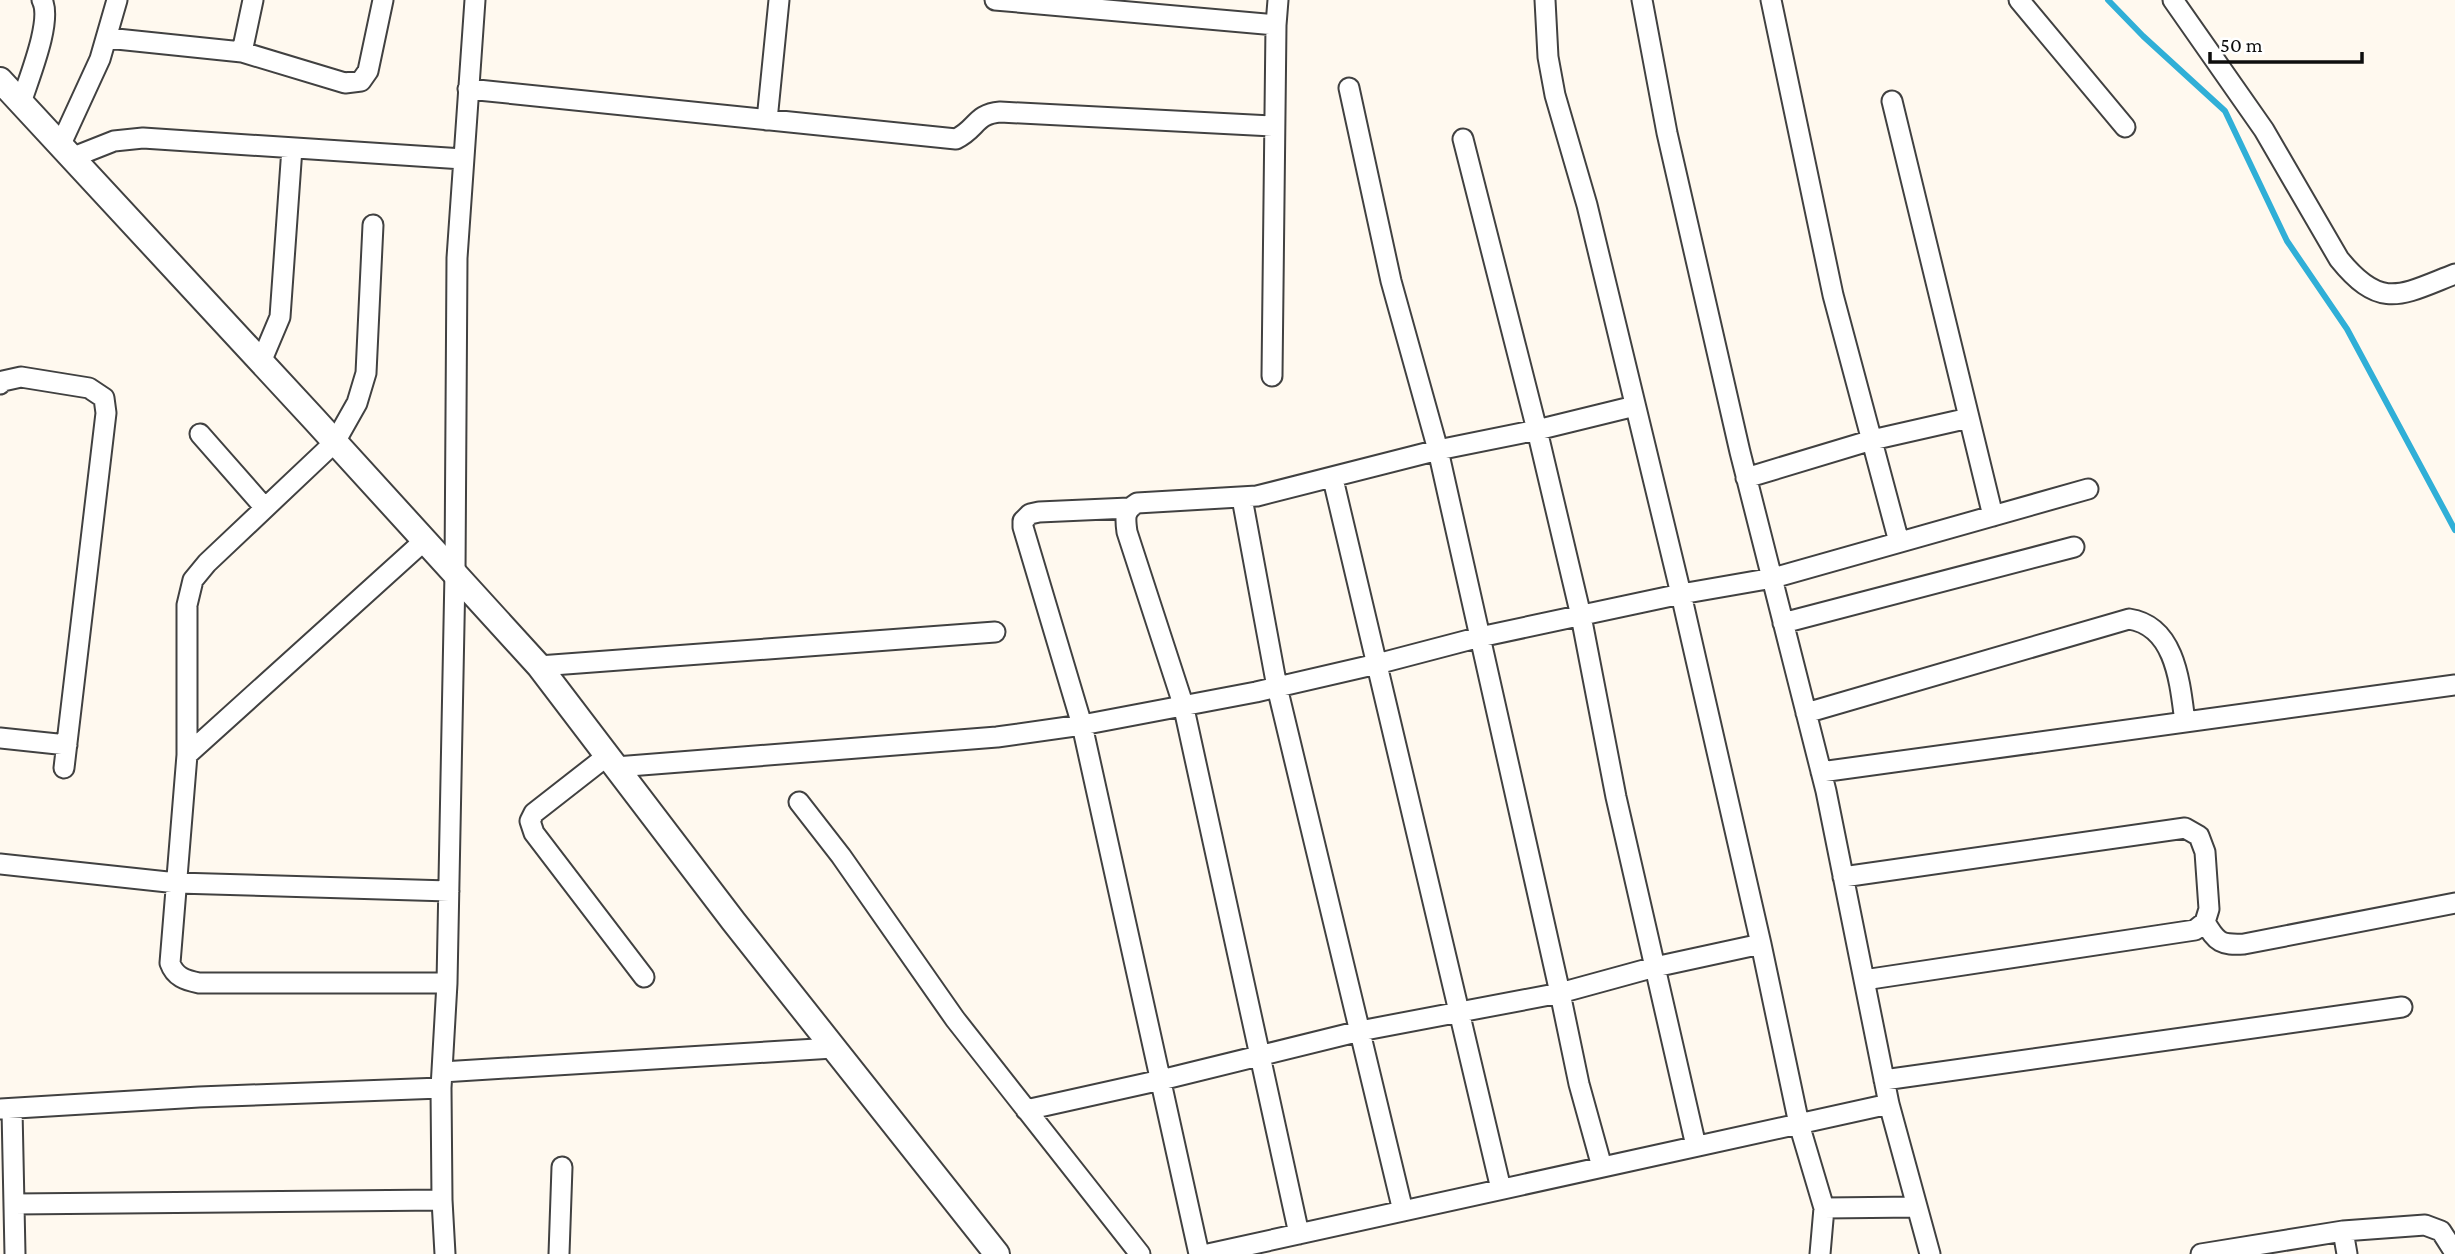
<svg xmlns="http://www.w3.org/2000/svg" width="2455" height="1254" viewBox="0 0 2455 1254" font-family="'Crimson Pro',serif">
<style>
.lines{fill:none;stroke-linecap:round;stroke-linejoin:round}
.stream{stroke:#30afd7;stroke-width:6}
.minor-casing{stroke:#414141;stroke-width:23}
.tertiary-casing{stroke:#414141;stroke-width:28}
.minor{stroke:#fff;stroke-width:19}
.tertiary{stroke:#fff;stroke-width:24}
</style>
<rect width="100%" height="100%" fill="#fff9ef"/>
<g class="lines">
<path class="stream" d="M2108,0l35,36 82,75 62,130 60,88 108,201"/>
<g class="minor-casing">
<path id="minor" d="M995,0l281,25
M1545,0l3,57 7,38 32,110 94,389 80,350 38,180 25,84 -4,46
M1642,0l25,133 73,319 86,339 63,313 41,150
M1771,0l62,295 66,247
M2019,0l106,127
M2173,0l91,130 75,129c42,52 62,36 116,15
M107,38l135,14 103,31 16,-2 7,-10 15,-71
M242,52l11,-52
M1349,88l42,193 47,169 122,543 19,91 23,83
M468,89l488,50c21,-10 19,-25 44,-27l274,14
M1892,101l101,415
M21,103c7,-23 32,-82 21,-103
M767,120l12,-120
M1463,139l74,291 44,186 35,181 80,349
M60,146l40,-87 17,-59
M71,158l43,-17 29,-3 320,21
M373,225l-7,148 -9,30 -22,39 -128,121 -14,17 -6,25v150l-17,208c5,14 15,17 29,20h248
M261,362l19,-45 12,-169
M1272,376l4,-351 2,-25
M0,384l3,-3 18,-4 68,11 15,10 2,15 -42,355
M200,434l65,74
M1746,478l126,-38 97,-22
M1333,479l168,710
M1242,498l35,189 126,524
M1129,508l-90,4 -9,2 -7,7v6l59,198 117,529
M1783,623l291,-76
M539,666l456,-34
M1806,713l323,-94c47,7 51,65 56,103
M0,738l67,7
M187,755l238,-215
M607,756l-73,57 -4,8 4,12 110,144
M616,767l381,-30 85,-12 174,-33 121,-28 103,-27 201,-43 92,-16 315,-89
M1821,772l634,-87
M799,802l42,54 114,163 185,235
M0,864l177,19 272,8
M1843,877l342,-49 14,8 6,16 4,57 -4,13 -10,8 -331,50
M2205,922c12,21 16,23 39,22l211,-41
M442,1072l391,-24
M1884,1080l518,-73
M0,1109l199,-12 242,-9
M12,1109l3,145
M1026,1110l135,-30 199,-49 200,-38 95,-26 106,-23
M14,1204l428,-4
M1824,1208l93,-1
M2343,1231l4,23
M1299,1234l-116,-530 -56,-172c-2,-15 -3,-21 10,-29l120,-7 181,-46 99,-20 98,-24
M445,1254l-3,-54 -1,-112 6,-105 8,-410 2,-315 18,-258
M559,1254l3,-87
M1208,1254l681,-150
M2201,1254l142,-23 82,-6 16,6 14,22"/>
</g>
<g class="tertiary-casing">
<path id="tertiary" d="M0,80l314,339 225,247 195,256 263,332"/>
</g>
<use href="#minor" class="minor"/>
<use href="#tertiary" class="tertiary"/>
</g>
<path d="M2210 52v10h152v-10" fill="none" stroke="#0e0e0e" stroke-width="3.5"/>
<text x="2220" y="52" font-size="21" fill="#0e0e0e" stroke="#ffffff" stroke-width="5" paint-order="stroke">50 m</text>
</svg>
